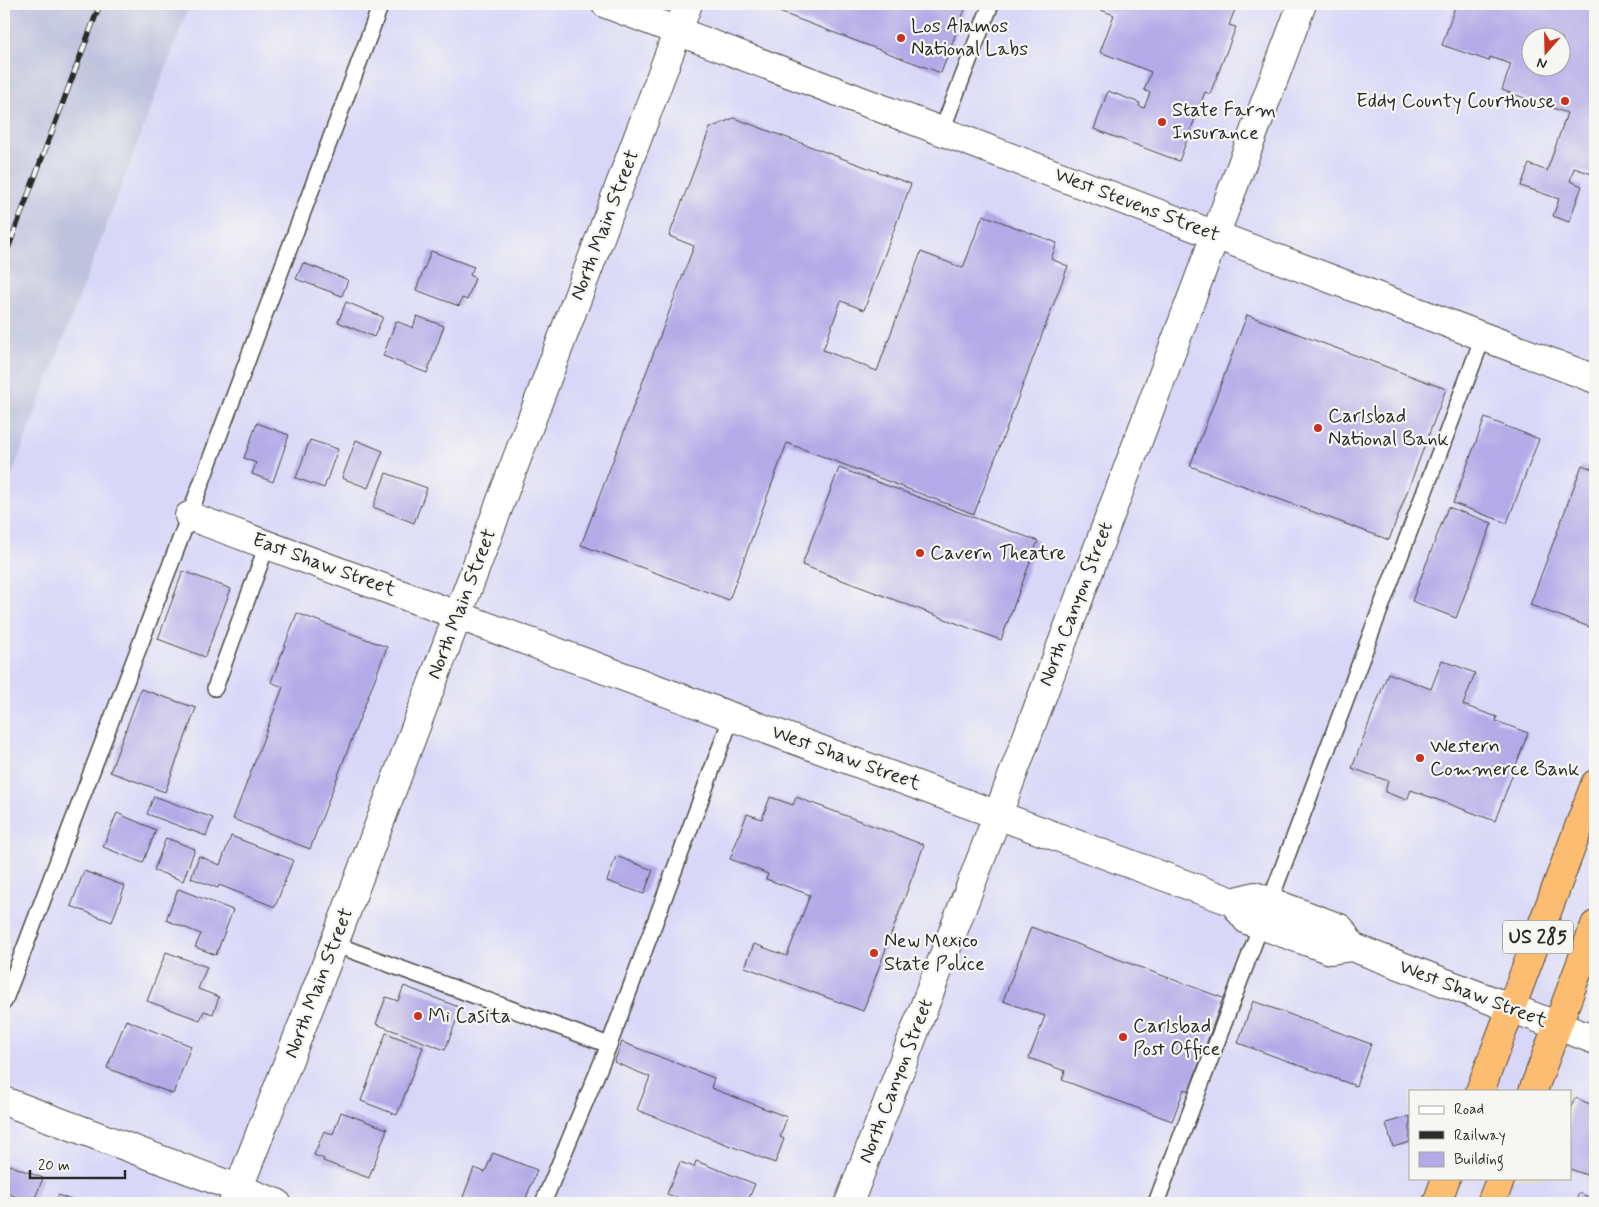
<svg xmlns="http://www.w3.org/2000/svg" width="1599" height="1207" viewBox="0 0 1599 1207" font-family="Mynerve,sans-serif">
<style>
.built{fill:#d8d7f8;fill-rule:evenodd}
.industrial{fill:#bfc2dd}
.building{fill:#b3aae7;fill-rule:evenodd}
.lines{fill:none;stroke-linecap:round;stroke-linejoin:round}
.lane-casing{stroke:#484742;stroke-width:18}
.street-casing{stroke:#484742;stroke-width:30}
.highway-casing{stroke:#484742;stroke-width:30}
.lane{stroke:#fff;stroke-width:15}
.street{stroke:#fff;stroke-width:28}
.highway{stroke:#fcbd6f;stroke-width:28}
.rail-casing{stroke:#2b2b2b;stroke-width:5.5}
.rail{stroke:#f6f6f2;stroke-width:4;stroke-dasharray:11;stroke-linecap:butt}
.poi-dot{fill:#c8321e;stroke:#f6f6f2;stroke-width:2}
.labels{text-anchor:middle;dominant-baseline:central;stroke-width:4.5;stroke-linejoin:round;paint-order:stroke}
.shield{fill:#f6f6f2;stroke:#686867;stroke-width:1}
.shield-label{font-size:19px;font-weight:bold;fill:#2b2b2b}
.poi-label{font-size:20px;fill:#2b2b2b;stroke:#f6f6f2;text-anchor:start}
.street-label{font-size:20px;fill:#2b2b2b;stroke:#f6f6f2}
</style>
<rect width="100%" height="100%" fill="#f6f6f2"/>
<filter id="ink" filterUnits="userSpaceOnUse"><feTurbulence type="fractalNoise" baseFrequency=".02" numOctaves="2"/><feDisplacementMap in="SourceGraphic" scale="10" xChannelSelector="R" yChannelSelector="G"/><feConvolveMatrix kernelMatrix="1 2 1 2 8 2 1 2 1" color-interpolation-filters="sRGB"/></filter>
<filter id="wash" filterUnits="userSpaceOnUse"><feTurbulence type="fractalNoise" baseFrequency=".0096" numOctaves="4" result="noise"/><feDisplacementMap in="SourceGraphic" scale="20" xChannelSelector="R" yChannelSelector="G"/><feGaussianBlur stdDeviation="1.12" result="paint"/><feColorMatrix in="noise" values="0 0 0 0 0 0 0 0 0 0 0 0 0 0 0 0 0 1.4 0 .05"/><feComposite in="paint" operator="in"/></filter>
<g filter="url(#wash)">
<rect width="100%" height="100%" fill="#e9e3c2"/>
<path class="built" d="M190,4h1405v1199h-1591v-707zM1532,38h30v30h-30zM1410,1091h160v87h-160z"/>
<path class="industrial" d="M4,4h186l-186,492z"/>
<g id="blocks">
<path class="building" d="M758,4h209l-26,69z
M1086,4h151l-8,21 7,2 -26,67 -5,-2 -26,69 -85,-32 14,-38 32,12 -1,3 5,2 6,-15 -6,-3 7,-18 -51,-20 14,-37z
M1456,4h139v171l-21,-7 -4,13 12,5 -13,36 -16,-6 6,-17 -38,-13 8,-22 18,7 20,-58 -65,-23 9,-26 -21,-7 -1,4 -47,-16zM1532,38h30v30h-30z
M734,118l177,66 -47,126 -23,-9 -18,49 54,21 44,-119 42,16 20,-53 74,28 -6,16 17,7 -94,248 -187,-71 -58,157 -148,-55 113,-299 -25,-10 41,-108z
M431,251l43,16 -4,8 5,3 -8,22 -5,-2 -3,8 -43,-16z
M303,263l45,17 -6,16 -46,-17z
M346,302l37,15 -9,20 -36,-15z
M1247,315l199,74 -57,151 -199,-74z
M417,316l27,10 -17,47 -44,-17 13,-35 17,7z
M1485,418l54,21 -32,84 -54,-20z
M257,423l32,12 -16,47 -21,-8 4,-11 -12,-5z
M310,440l28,9 -14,39 -28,-10z
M356,440l27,11 -15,37 -26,-10z
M1582,465l13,5v159l-65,-24z
M839,468l199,73 -37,99 -199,-75z
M386,473l41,15 -13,35 -41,-16z
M1448,507l44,16 -36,95 -44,-17z
M183,571l48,18 -26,68 -47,-18z
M297,613l90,34 -77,202 -77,-30 50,-132 -12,-5z
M1442,660l33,13 -12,32 34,12 -1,4 32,12 -33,88 -84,-31 -4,10 -22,-8 3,-11 -36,-13 36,-95 43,16z
M141,689l55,19 -31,84 -55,-20z
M154,796l59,22 -7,18 -59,-22z
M770,797l23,8 3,-8 128,48 -61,166 -118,-44 9,-23 33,12 23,-61 -44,-16 2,-5 -38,-15 17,-45 15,5z
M117,813l39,17 -13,33 -40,-16z
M231,836l62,24 -18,47 -56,-22 -1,3 -27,-10 8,-22 21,9z
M166,838l29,11 -12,32 -29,-11z
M616,856l37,14 -9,24 -37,-13z
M84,871l41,15 -13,36 -41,-16z
M178,889l55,21 -17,45 -21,-8 6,-13 -35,-14z
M1031,927l192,71 -34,93 -5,-2 -12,32 -110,-41 3,-9 -36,-13 16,-42 -42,-15z
M166,952l41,15 -9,22 21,8 -6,17 -9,-3 -4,9 -53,-19z
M404,986l57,22 -16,42 -69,-26 10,-27 12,4z
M1253,1001l118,43 -15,42 -118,-43z
M126,1020l65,26 -18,48 -66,-26z
M386,1033l37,14 -26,68 -36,-14z
M622,1042l92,36 -3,10 76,29 -7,20 4,2 -9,24 -138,-53 13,-33 -36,-15z
M1575,1098l20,8v72l-25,-9v-59z
M341,1112l46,17 -18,49 -46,-17 1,-2 -10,-4 10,-24 9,3z
M1410,1116v26l-17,5 -7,-24z
M493,1153l44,17 -13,33h-31l-7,-2 -1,2h-6l-16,-6 11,-29 11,4z
M696,1161l59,23 -8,19h-68l1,-4 -13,-5 13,-32 14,5z
M4,1163l39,15 -10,25 -29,-11z
M1579,1193l16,7v3h-20z
M58,1195l21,8h-24z"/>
</g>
</g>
<g filter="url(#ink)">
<use href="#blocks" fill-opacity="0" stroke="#484742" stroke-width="1"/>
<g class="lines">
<g class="lane-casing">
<path id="lane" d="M942,130l49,-126
M215,688l52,-143
M334,944l275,101
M4,1002l185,-486 192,-512
M543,1203l66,-158 123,-329
M1156,1203l327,-866"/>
</g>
<g class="street-casing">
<path id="street" d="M606,4l989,375
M189,516l1044,386 14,18 84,30 21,-3 243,93
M1233,902l22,-6 85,32 12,19
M4,1101l273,102
M233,1203l101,-259 354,-940
M849,1203l149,-389 304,-810"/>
</g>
<g class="highway-casing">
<path id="highway" d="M1480,1091l115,-307
M1533,1091l62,-166
M1437,1203l9,-25
M1491,1203l10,-25"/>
</g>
<use href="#lane" class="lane"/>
<use href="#street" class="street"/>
<use href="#highway" class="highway"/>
<g class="rail-casing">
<path id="rail" d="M4,259l96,-255"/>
</g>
<use href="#rail" class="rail"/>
</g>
</g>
<g class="poi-dot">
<circle cx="901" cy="38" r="5"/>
<circle cx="1565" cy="101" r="5"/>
<circle cx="1162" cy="122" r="5"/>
<circle cx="1318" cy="428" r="5"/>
<circle cx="920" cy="553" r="5"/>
<circle cx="1420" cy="758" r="5"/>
<circle cx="874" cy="953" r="5"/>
<circle cx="418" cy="1016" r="5"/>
<circle cx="1123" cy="1037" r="5"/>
</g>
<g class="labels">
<rect class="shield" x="1503" y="920.5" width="70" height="33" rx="4"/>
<g class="shield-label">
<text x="1538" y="937">US 285</text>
</g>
<g class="poi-label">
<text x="911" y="26">Los Alamos<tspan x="911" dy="23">National Labs</tspan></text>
<text x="1555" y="101" text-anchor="end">Eddy County Courthouse</text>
<text x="1172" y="110">State Farm<tspan x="1172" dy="23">Insurance</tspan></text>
<text x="1328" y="416">Carlsbad<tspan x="1328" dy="23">National Bank</tspan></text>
<text x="930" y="553">Cavern Theatre</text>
<text x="1430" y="746">Western<tspan x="1430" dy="23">Commerce Bank</tspan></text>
<text x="884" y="941">New Mexico<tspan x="884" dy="23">State Police</tspan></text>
<text x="428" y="1016">Mi Casita</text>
<text x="1133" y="1026">Carlsbad<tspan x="1133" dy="23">Post Office</tspan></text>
</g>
<g class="street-label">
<text transform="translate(1137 205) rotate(21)">West Stevens Street</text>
<text transform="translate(605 225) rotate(-69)">North Main Street</text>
<text transform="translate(324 565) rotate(20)">East Shaw Street</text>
<text transform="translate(462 604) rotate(-69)">North Main Street</text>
<text transform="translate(1076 604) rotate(-69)">North Canyon Street</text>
<text transform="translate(846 758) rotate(20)">West Shaw Street</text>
<text transform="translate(319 983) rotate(-69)">North Main Street</text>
<text transform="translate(1473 994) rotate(21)">West Shaw Street</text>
<text transform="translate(896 1081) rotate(-69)">North Canyon Street</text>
</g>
</g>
<rect width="1599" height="1207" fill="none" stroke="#f6f6f2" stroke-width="20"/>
<rect x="1409" y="1090" width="162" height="90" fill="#f6f6f2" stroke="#a5a5a2"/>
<rect x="1419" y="1106" width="25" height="8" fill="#ffffff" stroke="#a5a5a2"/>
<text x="1454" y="1114" font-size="15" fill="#2b2b2b">Road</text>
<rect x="1419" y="1131" width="25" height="8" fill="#2b2b2b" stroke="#a5a5a2"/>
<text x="1454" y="1140" font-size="15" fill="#2b2b2b">Railway</text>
<rect x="1419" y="1152" width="25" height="15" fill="#b3aae7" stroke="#a5a5a2"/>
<text x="1454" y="1164" font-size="15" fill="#2b2b2b">Building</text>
<g transform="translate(1546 52) rotate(200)"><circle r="24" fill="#f6f6f2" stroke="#a5a5a2"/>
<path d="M0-4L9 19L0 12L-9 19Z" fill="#c8321e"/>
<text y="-8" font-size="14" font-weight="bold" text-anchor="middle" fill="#2b2b2b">N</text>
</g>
<path d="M30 1170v8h95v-8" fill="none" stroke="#2b2b2b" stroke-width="2.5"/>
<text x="38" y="1170" font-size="15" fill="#2b2b2b" stroke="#f6f6f2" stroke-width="4" paint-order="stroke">20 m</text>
</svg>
